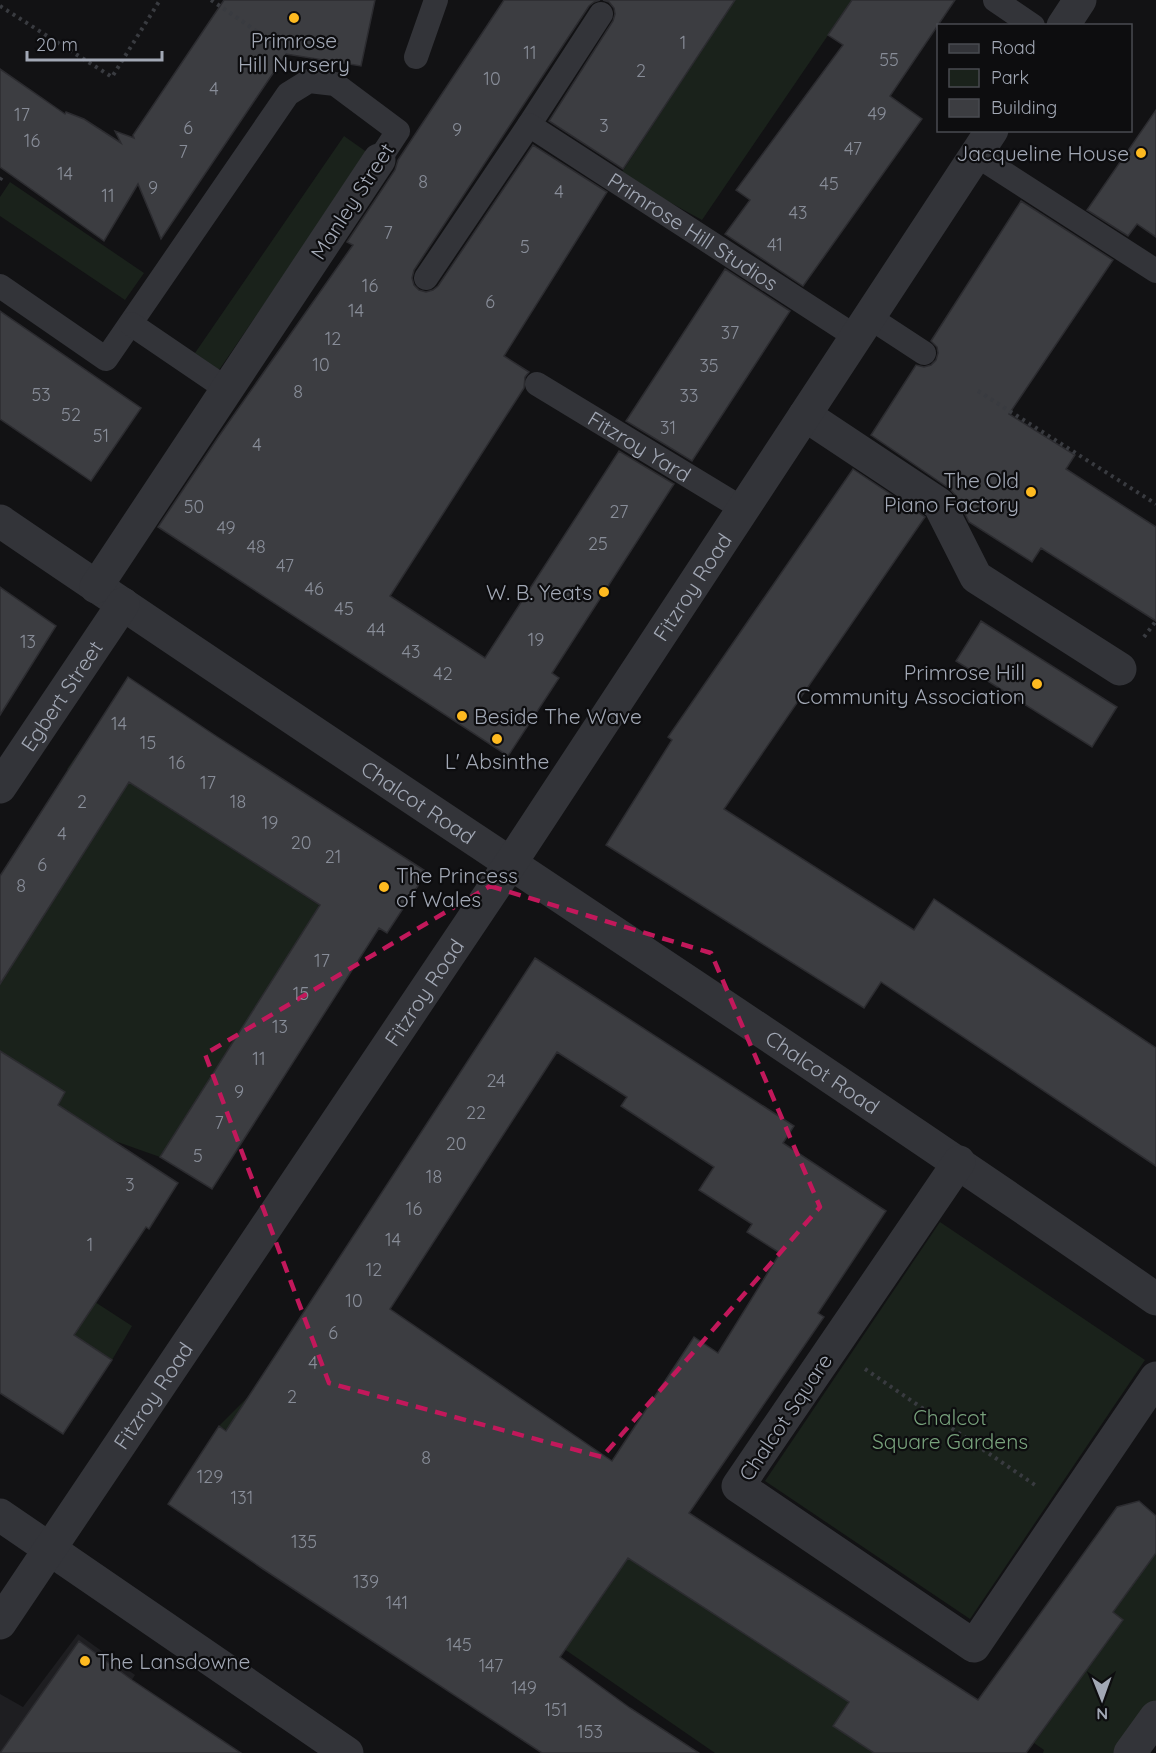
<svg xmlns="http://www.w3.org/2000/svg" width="1156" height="1753" viewBox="0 0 1156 1753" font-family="Quicksand,sans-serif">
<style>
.built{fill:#1e1e21}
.green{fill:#1a221b}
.building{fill:#3c3d41;stroke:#2c2c30;stroke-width:1.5;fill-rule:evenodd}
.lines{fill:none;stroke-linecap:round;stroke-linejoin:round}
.path{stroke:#393b40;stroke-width:4;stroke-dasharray:3 4.5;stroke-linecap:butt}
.lane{stroke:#333439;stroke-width:24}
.street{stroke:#333439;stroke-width:33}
.marked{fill:none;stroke:#c2185b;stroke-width:4.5;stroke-dasharray:12 8;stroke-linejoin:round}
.poi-dot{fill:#feba20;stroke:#0d0d0f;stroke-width:2}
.labels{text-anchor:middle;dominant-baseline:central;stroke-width:4.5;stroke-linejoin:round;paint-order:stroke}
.number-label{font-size:18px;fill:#888d98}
.poi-label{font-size:21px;fill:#a2a8b5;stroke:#0d0d0f;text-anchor:end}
.street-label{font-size:21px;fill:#a2a8b5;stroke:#0d0d0f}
.park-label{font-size:21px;fill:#78a27c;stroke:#0d0d0f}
</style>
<rect width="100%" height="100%" fill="#121214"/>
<path class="built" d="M78,1634l57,41 -52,78h-83v-59l23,13z"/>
<path class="green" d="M722,0h130l-150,220 -82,-45 111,-169z
M344,136l24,17 -149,217 -24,-17z
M10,182l134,91 -19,27 -125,-84v-19z
M80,750l240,156 -160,251 -48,-17 -77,123 97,63 -20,34 -62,-41 -50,-127 65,-99 -65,-42v-67l116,-183 -49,-32z
M940,1222l205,138 -175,259 -205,-138z
M250,1395l346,210 32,-47 222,143 -17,25 41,27h-159l-387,-267 -109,-60z
M1156,1553v187l-8,13h-105l1,-3 -10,-7 89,-123 -10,-8z"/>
<path class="building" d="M224,0h151l-14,66 -75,-12 -125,185 -23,-55 -34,57 -104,-74v-98l65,45 1,-2 18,7 37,24 -6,-12 19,7 -1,-3z
M504,0h96l-6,2 -5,4 -175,264 -2,8 2,7 5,5 7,2 7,-2 5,-4 95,-141 74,47 -103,164 25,16 -4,5 -1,11 -134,208 95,62 134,-207 55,33 -122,189 7,5 -51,78 -350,-229 61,-91 134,-191 -6,-3 48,-72 3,-10z
M603,0h132l-112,169 -74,-48 64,-100 2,-7 -1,-6 -5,-6z
M852,0h103l-65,96 32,23 -119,167 -78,-52 25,-34 -14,-10 107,-145 -15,-10z
M1156,110v127l-19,-13 -9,12 -41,-26z
M1021,201l92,59 -104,154 66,41 -9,14 90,58v94l-115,-73 -9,14 -63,-40 -13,-26 -6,-7 -79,-54 45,-70 8,2 7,-2 5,-5 2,-7 -1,-6 -6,-6z
M725,269l65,42 -98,150 -66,-40z
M0,311l141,97 -50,73 -91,-62z
M853,469l72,48 -201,292 190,121 20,-31 222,149v118l-275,-184 -17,26 -258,-163 66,-105 -4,-3z
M0,587l56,39 -56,89z
M981,621l136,86 -25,40 -136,-86z
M128,677l88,59 211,136 -40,61 -8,-5 -167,261 -52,-32 160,-252 -191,-123 -129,202v-108z
M535,958l259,168 -11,17 103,68 -68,102 6,4 -135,196 289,187 139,-193 22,-6 17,15v37l-43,59 10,8 -97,133h-152l-41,-27 16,-24 -221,-144 -68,99 70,51 69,45h-157l-279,-184 -95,-65 51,-78 7,5zM557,1052l70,45 -6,9 93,61 -15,23 53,34 -5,8 33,21 -62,100 -24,-16 -82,124 -222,-152z
M0,1051l65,41 -7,13 120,78 -29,46 -3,-2 -72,108 38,25 -49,74 -63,-41z
M79,1641l53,39 109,73h-241z"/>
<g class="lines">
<path class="path" d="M211,0l76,52
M0,6l112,71 48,-77
M0,180l2,-3
M978,391l178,113
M1144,637l12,-16
M865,1369l170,116"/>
<g class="lane">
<path d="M995,0l38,26"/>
<path d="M416,57l20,-57"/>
<path d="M529,125l72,-111"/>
<path d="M976,155l180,116"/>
<path id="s1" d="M426,278l103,-153 327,212"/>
<path d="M0,286l106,73 182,-265 21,-13 26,3 63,47 -19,29"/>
<path d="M869,317l55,36"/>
<path d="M131,324l97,66"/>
<path id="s2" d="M537,384l206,125"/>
</g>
<g class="street">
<path d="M1063,26l17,-26"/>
<path d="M805,415l134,89 37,73 144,92"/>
<path id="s3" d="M0,521c384,262 774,513 1156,778"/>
<path d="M96,587l283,-427"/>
<path id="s4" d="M0,787l123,-183"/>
<path d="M959,1162l-221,324 236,160 182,-268"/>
<path d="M0,1515l347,238"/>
<path id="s5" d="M0,1623l510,-759 482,-734"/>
<path d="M1130,1753l26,-36"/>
</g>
</g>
<path class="marked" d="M490,886l221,67 109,254 -218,250 -273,-74 -124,-329z"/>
<g class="poi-dot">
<circle cx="294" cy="18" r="6"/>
<circle cx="1141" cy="153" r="6"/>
<circle cx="1031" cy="492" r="6"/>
<circle cx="604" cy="592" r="6"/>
<circle cx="1037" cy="684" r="6"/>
<circle cx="462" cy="716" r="6"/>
<circle cx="497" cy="739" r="6"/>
<circle cx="384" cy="887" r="6"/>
<circle cx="85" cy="1661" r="6"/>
</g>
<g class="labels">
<g class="number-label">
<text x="683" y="42">1</text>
<text x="530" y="52">11</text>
<text x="889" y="59">55</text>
<text x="641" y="70">2</text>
<text x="492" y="78">10</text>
<text x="214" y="88">4</text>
<text x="877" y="113">49</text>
<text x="22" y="114">17</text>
<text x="604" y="125">3</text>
<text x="188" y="127">6</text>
<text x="457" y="129">9</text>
<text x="32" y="140">16</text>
<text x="853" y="148">47</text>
<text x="183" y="151">7</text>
<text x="65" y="173">14</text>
<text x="423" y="181">8</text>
<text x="829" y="183">45</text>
<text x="153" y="187">9</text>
<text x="559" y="191">4</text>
<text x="108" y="195">11</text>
<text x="798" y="212">43</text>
<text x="388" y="232">7</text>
<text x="775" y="244">41</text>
<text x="525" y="246">5</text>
<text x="370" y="285">16</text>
<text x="490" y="301">6</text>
<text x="356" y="310">14</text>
<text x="730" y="332">37</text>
<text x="333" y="338">12</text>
<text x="321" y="364">10</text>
<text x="709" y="365">35</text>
<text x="298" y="391">8</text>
<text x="41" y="394">53</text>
<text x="689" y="395">33</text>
<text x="71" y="414">52</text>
<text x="668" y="427">31</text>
<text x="101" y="435">51</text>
<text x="257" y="444">4</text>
<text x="194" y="506">50</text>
<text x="619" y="511">27</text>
<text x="226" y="527">49</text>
<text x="598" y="543">25</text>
<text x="256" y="546">48</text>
<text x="285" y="565">47</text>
<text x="314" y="588">46</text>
<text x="344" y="608">45</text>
<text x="376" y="629">44</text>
<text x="536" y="639">19</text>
<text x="28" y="641">13</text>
<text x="411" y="651">43</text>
<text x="443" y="673">42</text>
<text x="119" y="723">14</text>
<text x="148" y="742">15</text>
<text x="177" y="762">16</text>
<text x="208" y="782">17</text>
<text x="82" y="801">2</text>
<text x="238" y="801">18</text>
<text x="270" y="822">19</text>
<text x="62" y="833">4</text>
<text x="301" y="842">20</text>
<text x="333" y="856">21</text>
<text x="42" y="864">6</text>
<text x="21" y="885">8</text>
<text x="322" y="960">17</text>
<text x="301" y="993">15</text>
<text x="280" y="1026">13</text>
<text x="259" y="1058">11</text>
<text x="496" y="1080">24</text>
<text x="239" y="1091">9</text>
<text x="476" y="1112">22</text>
<text x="219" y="1122">7</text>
<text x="456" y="1143">20</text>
<text x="198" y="1155">5</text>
<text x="434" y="1176">18</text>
<text x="130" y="1184">3</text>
<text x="414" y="1208">16</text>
<text x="393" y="1239">14</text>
<text x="90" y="1244">1</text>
<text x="374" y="1269">12</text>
<text x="354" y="1300">10</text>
<text x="333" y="1332">6</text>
<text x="313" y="1362">4</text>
<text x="292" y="1396">2</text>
<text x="426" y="1457">8</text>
<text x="210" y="1476">129</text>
<text x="242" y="1497">131</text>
<text x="304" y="1541">135</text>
<text x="366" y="1581">139</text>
<text x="397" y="1602">141</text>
<text x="459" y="1644">145</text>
<text x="491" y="1665">147</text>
<text x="524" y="1687">149</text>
<text x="556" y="1709">151</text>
<text x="590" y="1731">153</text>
</g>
<g class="poi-label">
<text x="294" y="40" text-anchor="middle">Primrose<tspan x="294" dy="24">Hill Nursery</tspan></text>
<text x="1129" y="153">Jacqueline House</text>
<text x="1019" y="480">The Old<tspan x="1019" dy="24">Piano Factory</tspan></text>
<text x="592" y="592">W. B. Yeats</text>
<text x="1025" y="672">Primrose Hill<tspan x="1025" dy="24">Community Association</tspan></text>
<text x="474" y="716" text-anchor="start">Beside The Wave</text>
<text x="497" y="761" text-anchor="middle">L' Absinthe</text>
<text x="396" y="875" text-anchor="start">The Princess<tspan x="396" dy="24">of Wales</tspan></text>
<text x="97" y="1661" text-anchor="start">The Lansdowne</text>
</g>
<g class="street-label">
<text transform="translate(352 201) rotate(-57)">Manley Street</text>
<text stroke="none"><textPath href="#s1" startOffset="380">Primrose Hill Studios</textPath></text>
<text stroke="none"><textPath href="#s2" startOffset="120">Fitzroy Yard</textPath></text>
<text stroke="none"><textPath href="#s5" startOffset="1246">Fitzroy Road</textPath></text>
<text stroke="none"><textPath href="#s4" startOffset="110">Egbert Street</textPath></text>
<text stroke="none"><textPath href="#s3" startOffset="504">Chalcot Road</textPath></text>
<text stroke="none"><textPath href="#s5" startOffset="760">Fitzroy Road</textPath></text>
<text stroke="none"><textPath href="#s3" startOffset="990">Chalcot Road</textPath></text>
<text stroke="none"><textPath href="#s5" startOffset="274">Fitzroy Road</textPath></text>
<text transform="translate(785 1417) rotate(-56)">Chalcot Square</text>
</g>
<g class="park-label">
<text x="950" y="1417">Chalcot<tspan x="950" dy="24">Square Gardens</tspan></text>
</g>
</g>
<rect x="937" y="24" width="195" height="108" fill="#0d0d0f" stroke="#494b51" stroke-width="1.5"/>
<rect x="949" y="44" width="30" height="9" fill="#333439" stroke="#494b51" stroke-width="1.5"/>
<text x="991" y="54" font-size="18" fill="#a2a8b5">Road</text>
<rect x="949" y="69" width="30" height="18" fill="#1a221b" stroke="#494b51" stroke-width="1.5"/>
<text x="991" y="84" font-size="18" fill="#a2a8b5">Park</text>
<rect x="949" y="99" width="30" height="18" fill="#3c3d41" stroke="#494b51" stroke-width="1.5"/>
<text x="991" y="114" font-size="18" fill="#a2a8b5">Building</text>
<g transform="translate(1102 1699) rotate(179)" stroke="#0d0d0f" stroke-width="4.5" paint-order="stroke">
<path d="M0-4.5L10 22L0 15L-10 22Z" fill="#a2a8b5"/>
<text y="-9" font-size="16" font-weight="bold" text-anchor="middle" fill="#a2a8b5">N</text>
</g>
<path d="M27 51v9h135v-9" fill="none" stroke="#a2a8b5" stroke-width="3"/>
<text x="36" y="51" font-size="18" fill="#a2a8b5" stroke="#0d0d0f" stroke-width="4.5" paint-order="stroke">20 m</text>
</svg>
